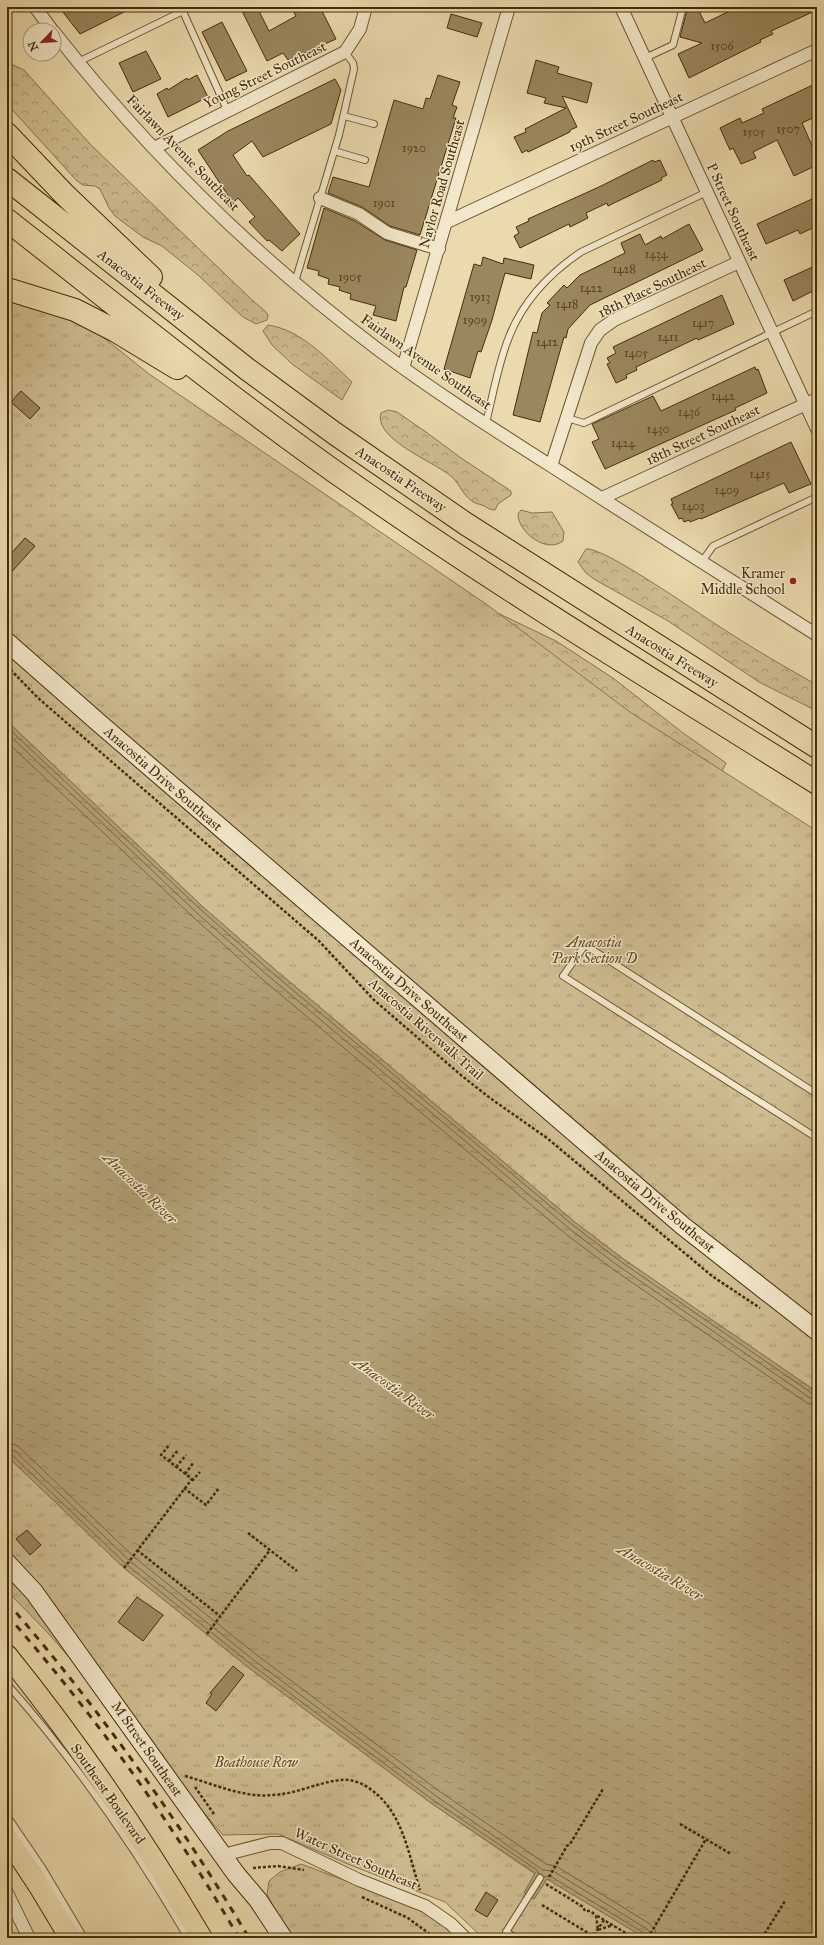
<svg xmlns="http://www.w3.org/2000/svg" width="824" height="1945" viewBox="0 0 824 1945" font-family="'IM FELL Great Primer',serif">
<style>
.forest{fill:url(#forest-crowns);stroke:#8a754d}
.park{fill:url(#park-tufts);stroke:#8a754d}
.water{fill:url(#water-ripples);stroke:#86714a}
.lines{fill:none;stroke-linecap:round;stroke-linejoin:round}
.shore{stroke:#7b663f;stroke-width:1}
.building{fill:#9b875e;stroke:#442d09}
.lane-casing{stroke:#6e5832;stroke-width:8}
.street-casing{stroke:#6e5832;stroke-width:14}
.secondary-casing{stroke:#442d09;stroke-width:20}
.primary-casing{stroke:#442d09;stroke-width:22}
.highway-casing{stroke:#442d09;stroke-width:24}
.path{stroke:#442d09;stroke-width:2.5;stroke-dasharray:3 2;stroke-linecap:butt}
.lane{stroke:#f2e7ca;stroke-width:6}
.street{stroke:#f2e7ca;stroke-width:12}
.secondary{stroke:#f2e7ca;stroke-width:18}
.primary{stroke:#ebdaad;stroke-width:20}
.highway{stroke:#ebdaad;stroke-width:22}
.rail{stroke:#442d09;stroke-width:3;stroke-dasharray:7 7;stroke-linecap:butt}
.poi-dot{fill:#8f2418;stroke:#f2e7ca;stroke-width:1.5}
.labels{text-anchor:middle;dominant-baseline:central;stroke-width:3;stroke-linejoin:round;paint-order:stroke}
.number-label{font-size:12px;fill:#5a441e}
.street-label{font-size:14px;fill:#442d09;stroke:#f2e7ca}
.poi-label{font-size:14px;fill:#442d09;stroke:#f2e7ca;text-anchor:end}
.park-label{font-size:14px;font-style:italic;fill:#604a24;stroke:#f2e7ca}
.water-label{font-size:15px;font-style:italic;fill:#604a24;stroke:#f2e7ca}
</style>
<defs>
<pattern id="forest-crowns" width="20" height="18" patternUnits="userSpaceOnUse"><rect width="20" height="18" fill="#cfbd91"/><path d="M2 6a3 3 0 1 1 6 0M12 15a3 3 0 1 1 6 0" fill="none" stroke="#aa9a75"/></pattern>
<pattern id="park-tufts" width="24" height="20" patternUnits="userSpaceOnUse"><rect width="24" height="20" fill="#cfbd91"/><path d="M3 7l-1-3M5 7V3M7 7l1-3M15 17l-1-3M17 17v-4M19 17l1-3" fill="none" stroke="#aa9a75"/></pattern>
<pattern id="water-ripples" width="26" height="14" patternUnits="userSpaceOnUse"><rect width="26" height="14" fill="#b29f75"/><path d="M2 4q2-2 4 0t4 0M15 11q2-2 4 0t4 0" fill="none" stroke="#92825e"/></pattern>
</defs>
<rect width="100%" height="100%" fill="#ebdaad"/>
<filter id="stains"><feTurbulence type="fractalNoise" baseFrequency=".005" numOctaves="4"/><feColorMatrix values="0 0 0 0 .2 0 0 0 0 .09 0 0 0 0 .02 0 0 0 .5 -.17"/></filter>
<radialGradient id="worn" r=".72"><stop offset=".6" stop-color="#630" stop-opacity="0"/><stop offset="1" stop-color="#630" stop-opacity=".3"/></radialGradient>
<path class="forest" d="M11,64l13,6 66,74 162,156 13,11 3,4 -1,5 -11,4 -13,-7 -45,-42 -36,-29 -19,-9 -28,-21 -6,-8 -9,-19 -5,-3 -12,-1 -6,-4 -70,-77v-35z
M268,325c34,5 60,35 84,57l-10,18 -50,-36 -20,-19 -9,-14z
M388,410l9,2 29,20 35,26 50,33v4l-13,9 -3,6c-5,0 -7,-2 -11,-4 -4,-2 -8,-2 -12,-5 -9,-6 -12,-16 -19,-23 -15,-15 -80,-38 -72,-65z
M521,510l11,3 20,-1 12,20 -1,9c-17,13 -45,-9 -45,-27z
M586,549c18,-3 120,70 142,83 29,19 59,36 89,53v26l-58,-29 -91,-61 -74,-42 -8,-6 -8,-11z
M479,604l77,37 57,37 70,55 43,30 -11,23z"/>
<path class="park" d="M7,299l82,27 60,48 337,230 144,108 187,119v561l-195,-134 -46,-35 -304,-256 -69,-60 -196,-186z
M7,1456l117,112 125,100 182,135 104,71 -11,19 10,6 13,-20 98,59h-162l-38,-36 -95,-37 -72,-31 -55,1 -175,-202 -41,-42z
M301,1864l116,43 24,13 18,18h-168l-24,-43 2,-14 11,-9z"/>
<path class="water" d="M7,721l196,186 69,60 304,256 46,35 195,134v546h-172l-98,-59 -13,20 -10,-6 11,-20 -104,-70 -182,-135 -125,-100 -117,-112z"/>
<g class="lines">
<path class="shore" d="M7,727l193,182 69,61 305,256 46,35 193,133 4,1
M7,733l190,180 69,61 305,256 46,35 193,133 7,2
M7,742l186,175 69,62 305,256 47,35 193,133 10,3
M7,1442l11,4 116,111 124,99 181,135 107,73 10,2 94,58 5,6 2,8
M7,1448l8,3 115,110 125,100 181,135 107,74 10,1 94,58 3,3 1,6
M7,1453l4,1 116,111 125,100 181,135 104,70 2,4
M544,1877l6,-1 94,57 2,5"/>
</g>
<path class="building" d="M59,7h75l-54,27z
M250,7h7l12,24 27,-15 -5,-9h29l16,32 -48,21 -5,-7 -16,8 -25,-50z
M692,7h5l8,16 33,-16h79v3l-46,21 2,3 -13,6 1,2 -72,36 -11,-24 24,-11 -22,-6 7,-27z
M451,14l31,9 -5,14 -30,-9z
M222,22l25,49 -21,10 -24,-49z
M146,51l15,28 -28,13 -14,-29z
M536,60l23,7 -2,6 35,10 -5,20 -25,-7 15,31 -7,3v2l-42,20 -1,-2 -5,3 -8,-16 12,-5 -1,-3 41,-21 -22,-5 2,-5 -19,-5z
M197,75l11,22 -40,20 -11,-23 10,-6 1,2 19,-12 1,2z
M438,75l22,7 -8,23 5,2 -4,11h3l-36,117 -30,-9 -28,-19 -34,-14 5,-16 36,10 25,-87 29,9 3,-11 4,1z
M335,79l6,11 -10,34 -68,33 -11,-16 -19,14 14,21 2,-1 51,59 -18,17 -13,-11 -2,1 -18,-19 6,-5 -17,-19 -5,5 -35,-53 30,-19z
M817,83v33l-15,7 15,34v8l-23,11 -17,-36 -24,12 3,6 -15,6 -8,-16 -3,2 -10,-22 20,-10 2,5 22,-10 -2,-4z
M653,160l1,2 6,-2 7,15 -6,3 1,2 -48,23 -6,3 -1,-3 -21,10 2,5 -18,9 -1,-3 -49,24 -6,-12 5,-3 -3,-6 13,-6 -1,-2 71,-32z
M812,199l2,5 3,-2v24l-17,8 -2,-4 -32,14 -9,-20z
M324,208l31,13 30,19 32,10 -11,37h-2l-8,34 -23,-6 3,-9 -26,-7 1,-5 -12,-4 1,-3 -12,-3 1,-5 -11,-4 1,-4 -12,-3z
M689,224l14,26 -113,55 -22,24 -2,9 -2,-1 -24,85 -27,-7 20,-83 4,1 5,-20 8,-8 -3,-2 17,-18 3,3 13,-13 45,-22 -4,-10 19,-9 5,11 16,-9 1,3z
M483,257l20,7 1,-6 30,7 -3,14 -26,-6 -13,47 -11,32 -3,-1 -8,27 -26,-9 30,-105 7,2z
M817,265v24l-24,12 -9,-21z
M722,295l12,29 -36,16 -1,-2 -61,29 1,3 -11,5 1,3 -11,5 -9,-19 3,-1 -3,-5 9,-5 -3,-6z
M755,367l1,3 2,-1 9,24 -32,15 1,2 -131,59 -13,-27 7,-3 -7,-15 61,-28 8,15z
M21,391l19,17 -10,11 -19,-17z
M791,442l20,42 -22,9 -5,-10 -83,36 -1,-1 -10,4 -1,-2 -5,2 -2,-4 -3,1 -8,-15h2l-2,-5z
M25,538l10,8 -28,31v-19z
M27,1530l14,15 -11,10 -14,-16z
M137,1597l26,18 -20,26 -25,-19z
M233,1666l11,9 -28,36 -10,-8 6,-9 -2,-1z
M486,1892l12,8 -11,17 -12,-7z"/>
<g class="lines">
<g class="lane-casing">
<path id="lane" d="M181,7l46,103
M645,58l28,-13 10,-38
M78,62l105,-51
M344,116l30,8
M334,151l31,9
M295,282l44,-147 15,-66 -1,-6 -8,-11
M567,418l17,5 233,-112
M486,423c7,-28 12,-59 23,-86 14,-36 41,-64 72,-85l126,-60
M701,563l12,-17 104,-49
M817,1094l-232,-149 -22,31 254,162
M7,1684c69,78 129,165 181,254
M7,1816l36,53 41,69
M516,1938l-10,-6 34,-54"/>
</g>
<g class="street-casing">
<path id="street" d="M35,7l17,23
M621,7l196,422
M54,32c94,120 205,228 326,319 71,53 147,99 221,147 72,46 144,92 216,137
M154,148l191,-96 15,-23 6,-22
M320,198l39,16 28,19 52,16
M447,222l370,-172
M403,368l106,-361
M551,466l40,-123 9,-13 14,-10 125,-58
M602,498l215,-99
M223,1855l47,-12h12l77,37 66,26 26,18 14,14
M7,1893l22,45"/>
</g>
<g class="secondary-casing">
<path id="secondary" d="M7,642l92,81 584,503 134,105
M7,1563l27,29 202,282 22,26 25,38"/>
</g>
<g class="primary-casing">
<path id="primary" d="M7,1655c72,89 137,185 195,283
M7,1838l33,50 30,50"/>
</g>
<g class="highway-casing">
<path id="highway" d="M7,134l58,61 86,82
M7,179l240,190 87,64 132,91 351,223
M7,220c116,91 230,184 351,268 149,104 305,198 459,295
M7,289l68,21 41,21 61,37"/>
</g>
<path class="path" d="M7,666l31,32 281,243 55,59 88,76 28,22 57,40 165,138 48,32
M169,1461l9,-11
M176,1467l10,-12
M185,1474l9,-12
M192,1479l1,1 7,-8
M184,1488l22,17 13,-17
M248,1533l49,38
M137,1550l83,66
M124,1568l68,-89 -31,-24 9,-11
M207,1634l63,-84
M185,1776c29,8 58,22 88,19 24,-1 45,-13 68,-15 9,-1 19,2 26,7 36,22 41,67 53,103
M195,1787l19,27
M680,1824l51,30
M253,1868l25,-2 26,4
M549,1877l18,-31 3,-2 33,-55
M546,1884l37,23 2,4h5l6,4
M362,1897l46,21 27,20
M542,1905l51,31
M604,1920l-8,-5 2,15 15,-5
M596,1938l-3,-2 11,-16 30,18
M648,1938l58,-99
M762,1938l23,-37"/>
<use href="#lane" class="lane"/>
<use href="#street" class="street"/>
<use href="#secondary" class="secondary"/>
<use href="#primary" class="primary"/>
<use href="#highway" class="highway"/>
<path class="rail" d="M7,1602c91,105 171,217 242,336
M7,1615c87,99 166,209 232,323"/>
</g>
<circle class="poi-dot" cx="793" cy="581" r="4"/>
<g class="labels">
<g class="number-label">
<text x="722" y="46">1506</text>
<text x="788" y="129">1507</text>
<text x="754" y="132">1505</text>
<text x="414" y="148">1920</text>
<text x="384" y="203">1901</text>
<text x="656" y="254">1434</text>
<text x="624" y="269">1428</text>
<text x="350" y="277">1905</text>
<text x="591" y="288">1422</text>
<text x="480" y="297">1913</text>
<text x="567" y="304">1418</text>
<text x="475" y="320">1909</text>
<text x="703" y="323">1417</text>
<text x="668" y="337">1411</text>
<text x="547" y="342">1412</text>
<text x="636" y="353">1405</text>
<text x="723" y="396">1442</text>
<text x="689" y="412">1436</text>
<text x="658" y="429">1430</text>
<text x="623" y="443">1424</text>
<text x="760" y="474">1415</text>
<text x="727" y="490">1409</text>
<text x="693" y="506">1403</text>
</g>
<g class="street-label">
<text transform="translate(265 75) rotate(-26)">Young Street Southeast</text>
<text transform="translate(626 122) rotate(-25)">19th Street Southeast</text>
<text transform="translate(183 153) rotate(46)">Fairlawn Avenue Southeast</text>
<text transform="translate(442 184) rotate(-74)">Naylor Road Southeast</text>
<text transform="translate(733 212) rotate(65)">P Street Southeast</text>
<text transform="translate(141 285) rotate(38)">Anacostia Freeway</text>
<text transform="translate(652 288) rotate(-26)">18th Place Southeast</text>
<text transform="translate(426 362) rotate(35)">Fairlawn Avenue Southeast</text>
<text transform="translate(703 435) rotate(-25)">18th Street Southeast</text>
<text transform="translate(401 479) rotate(34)">Anacostia Freeway</text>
<text transform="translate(672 656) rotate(32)">Anacostia Freeway</text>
<text transform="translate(163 779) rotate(41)">Anacostia Drive Southeast</text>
<text transform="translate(409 990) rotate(41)">Anacostia Drive Southeast</text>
<text transform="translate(426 1029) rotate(41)">Anacostia Riverwalk Trail</text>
<text transform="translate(655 1201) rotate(40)">Anacostia Drive Southeast</text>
<text transform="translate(147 1749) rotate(55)">M Street Southeast</text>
<text transform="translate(108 1794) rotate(55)">Southeast Boulevard</text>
<text transform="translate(356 1859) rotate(24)">Water Street Southeast</text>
</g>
<g class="poi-label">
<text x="785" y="573">Kramer<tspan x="785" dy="16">Middle School</tspan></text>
</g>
<g class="park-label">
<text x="594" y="942">Anacostia<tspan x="594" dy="16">Park Section D</tspan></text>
<text x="256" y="1762">Boathouse Row</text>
</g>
<g class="water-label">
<text transform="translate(140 1188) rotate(44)">Anacostia River</text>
<text transform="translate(394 1388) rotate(36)">Anacostia River</text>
<text transform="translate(660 1572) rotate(31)">Anacostia River</text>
</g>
</g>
<rect width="824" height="1945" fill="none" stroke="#ebdaad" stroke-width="24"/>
<rect x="8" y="8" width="808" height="1929" fill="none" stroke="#442d09" stroke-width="2"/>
<rect x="12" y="12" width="800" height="1921" fill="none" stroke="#442d09"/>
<g transform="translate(42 42) rotate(245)"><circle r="19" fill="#f2e7ca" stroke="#ac9d7d"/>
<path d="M0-3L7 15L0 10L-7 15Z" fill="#8f2418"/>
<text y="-6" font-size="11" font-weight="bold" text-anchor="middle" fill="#442d09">N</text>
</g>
<rect width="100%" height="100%" filter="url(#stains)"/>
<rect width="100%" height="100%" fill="url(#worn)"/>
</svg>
